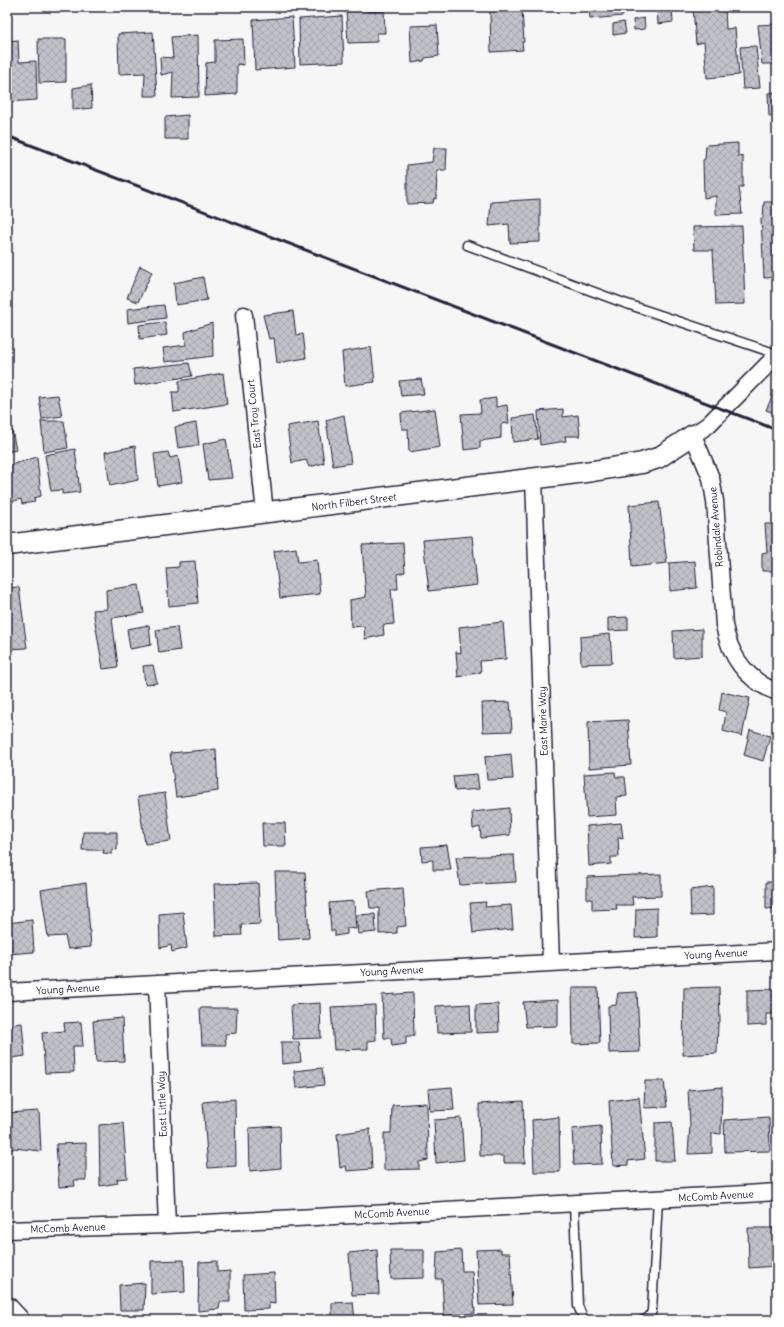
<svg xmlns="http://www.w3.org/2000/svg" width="784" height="1327" viewBox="0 0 784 1327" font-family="Delius,sans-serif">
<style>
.building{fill:url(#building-cross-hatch);stroke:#22223b}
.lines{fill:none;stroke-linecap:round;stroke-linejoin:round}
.service-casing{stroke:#22223b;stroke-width:11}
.minor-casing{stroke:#22223b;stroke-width:19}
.tertiary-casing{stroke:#22223b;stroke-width:23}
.service{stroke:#fff;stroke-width:8}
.minor{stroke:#fff;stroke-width:16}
.tertiary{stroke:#fff;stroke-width:20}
.rail{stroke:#22223b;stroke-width:3}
.labels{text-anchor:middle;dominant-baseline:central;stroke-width:3;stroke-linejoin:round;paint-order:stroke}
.street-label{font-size:10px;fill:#22223b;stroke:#fff}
</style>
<defs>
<pattern id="building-cross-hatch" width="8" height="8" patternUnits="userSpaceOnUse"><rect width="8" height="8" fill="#c2c2c9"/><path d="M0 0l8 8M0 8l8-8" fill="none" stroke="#a6a6ae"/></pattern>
</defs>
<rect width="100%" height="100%" fill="#f6f6f7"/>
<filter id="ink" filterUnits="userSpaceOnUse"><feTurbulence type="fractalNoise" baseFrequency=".025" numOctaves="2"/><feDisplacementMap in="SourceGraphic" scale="8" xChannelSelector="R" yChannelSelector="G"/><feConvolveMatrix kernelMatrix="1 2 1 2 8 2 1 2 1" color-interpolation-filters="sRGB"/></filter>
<g filter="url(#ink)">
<path class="building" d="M497,7h21l1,2h3l2,33h-2l1,8 -32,2 -1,-41h7z
M589,7h34v9l-33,3z
M647,7h25l1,15 -15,2 -1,-17 -10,2z
M725,7l1,22 9,-1 4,47 -32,3 -3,-36 -8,2 -3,-36z
M367,8v4l17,-1 1,22h-8v9l-29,1 -2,-34z
M342,16l2,46 -44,2 -1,-45z
M292,17l3,50 -40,3 -2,-50z
M644,18l1,11 -11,1 -1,-10z
M624,22l2,11 -13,2v-11z
M777,24v40h-15l-4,-39z
M437,25l2,31 -14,2 -1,3 -12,2 -2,-37z
M153,32l4,64h-13l1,-23 -26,1 -1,-40z
M198,35l1,62 -27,1 1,-26 -12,3 -1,-18 13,1 -2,-21z
M38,39h28v43l-27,1z
M243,39l1,26 -7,-1v30l-32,2 1,-33 9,-1v-22z
M18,40l1,22 17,-1 1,39 -30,2v-61z
M756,46l4,42 -17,1 -3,-42z
M91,85l1,23 -19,2v-22z
M777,92v24h-8l-1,-23z
M188,115v24h-23v-22z
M738,143v14l5,-1v31h-4l3,27 -26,1v-19l-12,2 -1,-38 2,-1 1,-14z
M434,148h13l-1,22h-9l-1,29 -2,-1 -1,5 -26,1v-39l25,-3z
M540,199v43l-30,1 -1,-19 -20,2 2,-24z
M764,202h13v75l-13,1 -3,-60h2z
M742,226l3,78 -29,1 -3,-55h-19l-1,-23z
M140,266l12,6 -14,30 -11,-4z
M203,277l4,23 -31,5 -2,-22z
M164,305l2,13 -38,5 -1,-14z
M293,311l3,24 7,-1 3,24 -29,5 -3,-25 -5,1 -6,-24z
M165,322l2,13 -27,4 -1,-14z
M212,323l1,33 -48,6 -2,-14 23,-3 -1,-13z
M371,347l4,35 -30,4 -3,-34z
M189,363l3,13 -57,9 -2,-16z
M223,373l4,31 -53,8 -2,-20h7v-11z
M421,379l3,15 -23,2 -2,-15z
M776,388l1,1v25l-11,-4z
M58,395l4,21 -20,3 -3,-22z
M496,398v9l11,-2 2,18 -8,1v14l-21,3v7l-16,2 -3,-36 20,-1 -1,-13z
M435,409l5,38 -31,5 -1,-23h-6l-1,-16z
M563,409v8l15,-2 2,21h-15l1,5 -26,4 -2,-34z
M344,415l7,48 -18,3 -7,-46z
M535,415l3,24 -25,3 -1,-24z
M41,421h23l4,27 -24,4z
M318,421l6,42 -15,4 -3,-7 -14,3 -5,-37z
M196,423l3,22 -21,3 -3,-21z
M12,430l4,20 -9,2v-21z
M226,439l6,39 -24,2 -5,-36z
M135,446l3,34 -28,6 -5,-34z
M75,449l5,43 -18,2v-4l-11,1 -6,-36z
M168,452l2,6 8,-2 4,26 -24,4 -4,-32z
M37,457l4,39 -7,2 1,4 -13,2 -1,-5 -11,3 -3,-22v-14z
M659,502l8,61 -35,4 -3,-62z
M765,524h12v47h-15v-18l5,-1z
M472,536l5,49 -48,6 -6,-51z
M403,543l2,29 -8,2 1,15h-7l3,35 -11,1 1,10 -19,4 -1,-13 -13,1 -1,-27 16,-3 -4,-52z
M296,548l2,14 19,-2 3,34 -40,4 -6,-47z
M195,561l3,42 -29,3 -3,-38 13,-1v-5z
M695,561l2,27 -27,3 -1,-28z
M139,585l5,28 -32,5 6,49 -15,2 -10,-59 14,-1 -1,-19z
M19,587l8,61 -20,1v-61z
M628,617v13l-20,1v-13z
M503,622l3,37 -26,2 1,11 -23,5 -2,-25 5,1 -2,-26z
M149,625l2,20 -21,4 -3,-20z
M177,627l3,23 -21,3 -3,-23z
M702,629v27l-28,2 -1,-27z
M610,634l2,29 -31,1 -1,-27z
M153,665l4,18 -12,1 -2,-18z
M722,692l28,6 -8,38 -19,-5 3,-19 -7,-2z
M510,702l2,29 -29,1 -1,-29z
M628,720l3,45 -42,3 -1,-46z
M750,730l20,6 -7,25 -19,-6z
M216,749l2,42 -42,6 -6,-44z
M511,754l2,25 -26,1 -2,-23z
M615,772l1,5h9l2,19 -11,1 1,18 -30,2 -3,-43z
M477,774l2,15 -24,2 -2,-15z
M165,793l6,48 -26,3 -7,-47z
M509,808l1,27 -29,3 -1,-11 -7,2 -1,-17z
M262,823h23l1,23h-23z
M621,823l2,15 -5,-1 1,20h-8v7l-22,2 -2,-40z
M83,832h34v18l-5,-1v5l-9,-1 1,-3h-22z
M447,845l4,25h-18v-10l-11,1 -1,-14z
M514,855l2,27 -56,3 -4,-28z
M275,872h30l4,66 -31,2z
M661,874v22l-29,1 1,8h-17l1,4 -25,1v-11h-5v-22z
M766,882h11v26l-11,1z
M86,883l5,64 -23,2 -3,-13 -17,1 -7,-47z
M258,883l2,41 -19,1 1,10 -26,1 -2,-52z
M713,887v28l-22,1 -1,-26z
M403,888l3,38 -9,1v6l-18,1v-26h-9l-2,-17z
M354,901l2,28 -9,-1v6l-12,2v-5h-4l-2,-28z
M486,902l-1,5 26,-2 2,24 -40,4 -3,-30z
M657,908v29l-22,1 1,-29z
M183,912l4,36 -15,4 -1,-7 -11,3 -1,-34z
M375,914l1,18 -18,2 -2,-19z
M32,920l2,32 -26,2 -1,-31z
M719,987l1,35 -2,1 -1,30 -34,2 1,-67z
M572,988h26l2,55 -27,1z
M777,989v25h-11v11l-19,1v-36z
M637,992l3,60 -31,1 -1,-47 8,-1 2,-12z
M413,993l1,43h-8v8l-14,2 -1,-8h-7l-2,-43z
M558,1000v26l-32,1 -3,-25z
M320,1003l1,35 -28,1 -2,-34z
M470,1004l1,28 -34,1 -1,-27z
M498,1004l1,28 -23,1v-28z
M375,1005l1,35 -8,1v8l-34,1 -3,-43z
M200,1008h37l-1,25 -11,1 1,11h-24z
M122,1018l2,43 -28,1 -3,-41z
M81,1022l2,24h-10l1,26 -29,1 -3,-40 23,-2 -1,-8z
M22,1023l3,33 -13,2 1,5 -6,1v-39z
M281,1042h18l2,20 -19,2z
M322,1068l2,17 -28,3 -2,-17z
M645,1081h19l3,26 -23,1z
M452,1087l2,23 -24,1 -2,-22z
M722,1087l-1,47 -9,-1v20l-24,1 2,-29 -2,-35z
M639,1097l6,62 -17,2v4l-15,1 -4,-65z
M235,1099l1,67 -28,2 -5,-66z
M523,1101l2,62h-21v-7h-24l-1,-52z
M427,1103l1,57 -9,2v7l-35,1v-37h7l1,-28z
M39,1111l2,40 -27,-3 -7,7v-42z
M559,1117l1,55h-26l-2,-52z
M769,1117l1,34 -45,1 -1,-32z
M461,1118l3,42 -28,3 -2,-43z
M672,1122l3,39h-20v-38z
M123,1123l4,55 -10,1 1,4 -18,3 -1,-61z
M280,1126l1,42 -31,3 -1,-43z
M601,1126l1,38 -28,1 -2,-36z
M370,1129l2,40 -25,2 -1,-5 -6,2 -3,-34z
M86,1143v37h-12l1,6 -16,1 -3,-43z
M748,1228h29l-1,38 -27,2z
M501,1249v4h9l3,51 -34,1 -3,-55z
M377,1250l2,44 -27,1 -3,-42z
M390,1250h34v28l-33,1z
M461,1250l1,21h10l3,42 -31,3 -2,-37h-6l1,-27z
M184,1260l1,32 -34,2v-33z
M217,1261v11l13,-1v31h-10l-1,7 -21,2 1,-49z
M274,1273l1,31 -6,-1v6l-25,1 -1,-35z
M145,1283l-1,27h-24l-1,-25z
M353,1302l2,18h-23v-17z"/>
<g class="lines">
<g class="service-casing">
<path id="service" d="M467,245l157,58 153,51
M574,1204l4,102 6,14
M643,1320c6,-2 7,-4 9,-9l6,-112"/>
</g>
<g class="minor-casing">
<path id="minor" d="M244,315l21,198
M777,355l-69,70 -15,10 18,43 4,23 9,124c6,32 22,55 53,67
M534,478l17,485
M157,984l10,241
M7,992l770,-41
M7,1230l160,-5 579,-31 31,-2"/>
</g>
<g class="tertiary-casing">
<path id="tertiary" d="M7,545l586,-74 49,-8 16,-5 35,-23
M7,1307l12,13"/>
</g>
<use href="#service" class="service"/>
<use href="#minor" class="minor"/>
<use href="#tertiary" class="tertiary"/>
<path class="rail" d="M7,136l770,294"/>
</g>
</g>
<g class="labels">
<g class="street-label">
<text transform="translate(254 414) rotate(-96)">East Troy Court</text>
<text transform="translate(354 502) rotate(-7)">North Filbert Street</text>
<text transform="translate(716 527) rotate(-95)">Robindale Avenue</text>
<text transform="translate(543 721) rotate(-92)">East Marie Way</text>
<text transform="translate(716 954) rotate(-3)">Young Avenue</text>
<text transform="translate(392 971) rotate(-3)">Young Avenue</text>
<text transform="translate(68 989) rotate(-3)">Young Avenue</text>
<text transform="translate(162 1104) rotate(-92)">East Little Way</text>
<text transform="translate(716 1196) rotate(-3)">McComb Avenue</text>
<text transform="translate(392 1213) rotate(-3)">McComb Avenue</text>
<text transform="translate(68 1228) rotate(-2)">McComb Avenue</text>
</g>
</g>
<rect width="784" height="1327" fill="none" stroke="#fff" stroke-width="24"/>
<rect x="12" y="12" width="760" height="1303" fill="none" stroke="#22223b" stroke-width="1.5" filter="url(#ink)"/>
</svg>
